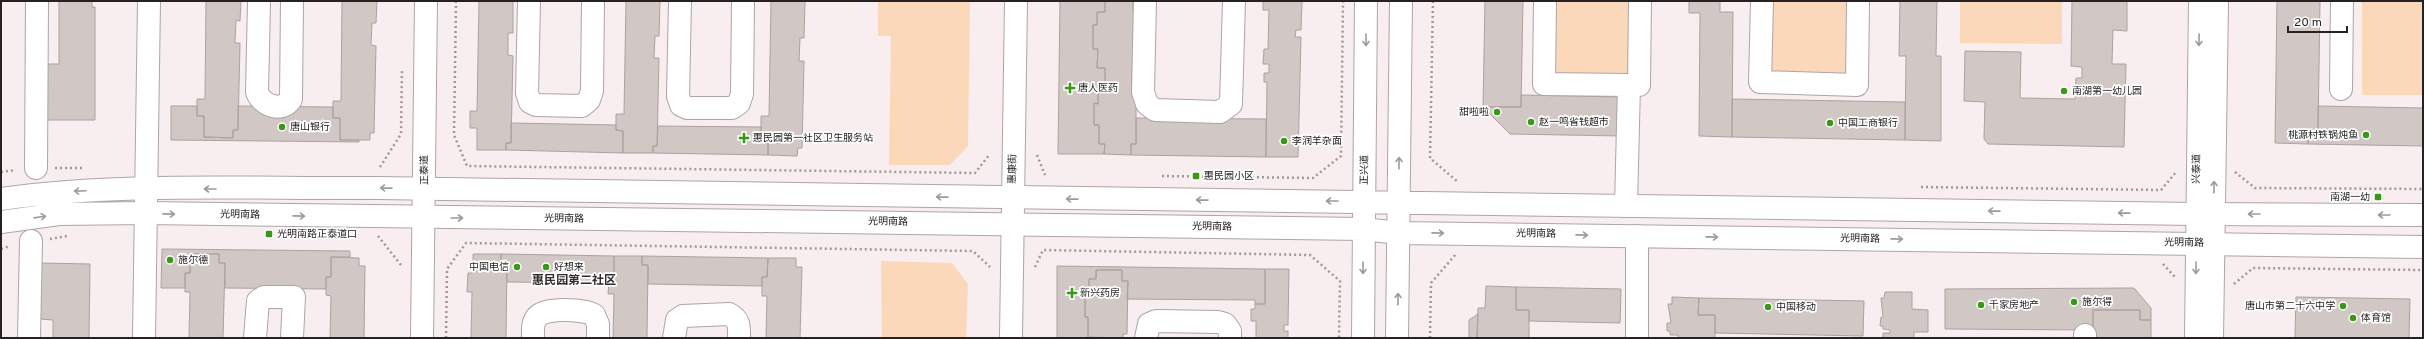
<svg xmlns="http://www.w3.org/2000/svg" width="2424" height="339" viewBox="0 0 2424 339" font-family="Overpass,'Noto Sans SC',sans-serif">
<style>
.green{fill:#fcd8bb}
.building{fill:#d1c7c5;stroke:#aca2a0}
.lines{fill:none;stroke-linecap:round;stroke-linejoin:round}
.minor-casing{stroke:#aea4a6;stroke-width:24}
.major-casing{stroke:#aea4a6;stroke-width:24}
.path{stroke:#a0989a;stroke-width:2.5;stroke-dasharray:2 3;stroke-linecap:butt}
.minor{stroke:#fff;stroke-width:22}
.major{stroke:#fff;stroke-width:22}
.oneway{stroke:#9d9c9c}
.poi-dot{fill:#3a9817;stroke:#fefefe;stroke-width:1.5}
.labels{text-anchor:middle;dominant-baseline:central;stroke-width:3.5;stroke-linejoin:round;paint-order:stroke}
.poi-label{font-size:10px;fill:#262223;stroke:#fefefe;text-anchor:start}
.street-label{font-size:10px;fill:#262223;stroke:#fefefe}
.quarter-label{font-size:12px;font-weight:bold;fill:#312a2b;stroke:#fefefe}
</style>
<rect width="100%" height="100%" fill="#f8edef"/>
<path class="green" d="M878,1h92l-2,145 -18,19h-61l2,-129h-13z
M1549,1h87l-1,80 -88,-1z
M1766,1h87l-2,79 -87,-2z
M1960,1h102v43l-102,-1z
M2362,1h61v94h-61z
M881,261l71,2 16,21 -2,54h-84z"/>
<path class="building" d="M59,1h33v6h3v113h-50v-56h14z
M206,1h35l-1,20 -4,-1 -1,23h5l-2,87h-5v8l-29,-1v-21h-7v-17h8z
M342,1h35l-1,22h-4l-1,22 5,1 -2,87h-4v7h-30v-22h-7v-17h8z
M479,1h34v32h-5v22l5,1 -2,87h-5v7h-29v-22h-7v-17h7z
M626,1h34l-1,35h-4l-1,22h5l-2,88h-4v7h-30v-22l-7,-1v-16h8z
M771,1h34l-1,37h-4l-1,23h5l-2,87h-4l-1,8 -29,-1v-22h-7v-17h8z
M1060,1h45v11h-8v13h-4v24h5l-1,19h8v23h-7v13l-4,-1v22h5v19h6l-1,10h-46z
M1105,1h28v12h4l-1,54 -4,1v18h4v58h-5v11l-27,-1 1,-10h-6v-19h-5v-22l4,1v-13h7v-23h-8l1,-19h-5v-24h4v-13h8z
M1263,1h39l-1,29h-5l-1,7h6l-3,120h-32l1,-75h-3v-9h5v-9h-6l1,-15h4l1,-39h-6z
M1485,1h38l-2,106h-38z
M1689,1h31v11h13l-1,125 -33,-1 1,-123h-11z
M1900,1h37l-1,55h5v85l-36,-1 1,-84h-7z
M2072,1h55v30l-14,-1 -1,34h14l-2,83 -136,-3 -4,-5 1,-37 -21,-1 1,-50 56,1 -1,46 55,1 1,-21h6v-11l-11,-1z
M2277,1h43l-2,131h-9l-1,12 -33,-1z
M1521,95l100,2 -1,39 -110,-2 -27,-27h38z
M1732,99l173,3v38l-173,-3z
M171,106h26v10h7v21l29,1v-8h5v-24l95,1v11h7v22h19v2l-188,-2z
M2318,106l105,2v38l-115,-2 1,-12h9z
M1136,118l130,1v38l-135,-2v-11h5z
M511,123l105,2v5l7,1v22l-117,-3v-7h5z
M658,126l103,1v6h7v22l-115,-2v-7h4z
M162,249l188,2v6h-19v20h-5v12l-101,-1v-25h-6v-9h-29v19h-5v15h-24z
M190,254h29v9h6l-2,75h-34l1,-46h-5v-19h5z
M473,254h28v9h6l-1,75h-35l1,-46h-5l1,-19h5z
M501,254l113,2v19h-5v8l-102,-1v-19h-6z
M614,256h28v9h6l-1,73h-34l1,-44h-6l1,-11v-8h5z
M642,256l126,2 -1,19h-5v9l-114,-2v-19h-6z
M331,257l28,1v8h6l-1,72h-34l1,-42 -5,-1v-18h5z
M768,258h28v9h6l-2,71h-34l1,-42h-5v-19h5z
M41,263l49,1 -1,74h-36v-18l-13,-1z
M1057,266l208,3v35h-10v-4l-128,-1 1,-18h-6v-11h-26v9h-7v14h-4v24h3v20l7,1h-38z
M1265,269h24l-1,56h-4v6h4v7h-32v-17h-5v-12h4v-5h10z
M1096,270h26v11h6l-1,53h-4v4l-35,-1v-20h-3v-24h4v-14h7z
M1486,286l30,1v23h13v28h-52l1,-30h7z
M1516,287l105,2 -1,34 -91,-2v-11h-13z
M2134,288l17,20v12h-11v-10h-47v20l-148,-1v-40z
M1885,292h27v17l16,1v22h-14v6h-34l3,-1v-4h7v-3l-7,-1v-3h-3l1,-9h2l-2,-19h3z
M1672,297l27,1 -1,17h17v23h-37v-3h-8v-4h-3v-8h4l-3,-19h4z
M2296,297l114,2 -1,39h-114z
M1699,298l165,3 -1,35 -148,-3v-18h-17z
M2093,310h47v10h11v18h-58z
M1478,314l-1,24h-8v-18z"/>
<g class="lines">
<g class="minor-casing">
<path id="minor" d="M259,1l-2,91c5,14 26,21 34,7l1,-98
M529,1l-2,92 3,9 6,3 46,1 7,-6 3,-9 1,-90
M680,1l-2,95 3,9 6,3h45l7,-5 3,-9 1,-93
M1145,1l-2,91 4,12 8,6 65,2 11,-8 3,-103
M1545,1l-1,83 85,1 -3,121
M1762,1l-2,81 97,3 1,-84
M1629,85h10l1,-84
M2341,89l1,-88
M36,168l1,-167
M29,338l2,-97
M144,338l5,-337
M255,338l3,-37 6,-4h30l-2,41
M422,338l4,-337
M533,338c0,-7 -1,-15 4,-21 8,-10 47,-8 57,-2l4,9v14
M674,338l3,-18 6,-4 46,-2c11,6 10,12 10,24
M1011,338l5,-337
M1146,338l3,-14 7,-3 62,1 7,2 5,7v7
M1637,338v-102
M2085,338v-3
M2196,338l4,-337
M2212,338l5,-337"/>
</g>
<g class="major-casing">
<path id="major" d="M1,199c124,-17 252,-10 377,-11l1818,26 227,1
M1,222l58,-8 87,-1 1217,16 36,4 1024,14
M1363,338l3,-337
M1397,338l4,-337"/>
</g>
<path class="path" d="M456,1l-2,134 13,31 508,7 15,-19
M1433,1l-3,157 28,24
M1037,155l8,20
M380,167l21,-33 1,-64
M55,168h29
M1,172l15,-2
M2235,172l20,16 168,1
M1162,176l151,2 28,-22 2,-155
M1921,187l240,3 16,-19
M378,236l23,29
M50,239l17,-3
M1,249l9,-3
M2163,264l12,13
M1035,267l8,-17 267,5 30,26 -1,57
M2234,284l19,-16 170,2
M446,338l1,-69 19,-26 507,8 17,16
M1430,338l1,-55 25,-29"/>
<use href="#minor" class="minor"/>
<use href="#major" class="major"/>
</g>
<defs><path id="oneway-shaft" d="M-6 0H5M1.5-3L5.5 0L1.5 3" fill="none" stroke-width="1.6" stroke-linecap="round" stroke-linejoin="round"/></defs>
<g class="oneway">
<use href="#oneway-shaft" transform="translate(1366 40) rotate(90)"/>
<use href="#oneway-shaft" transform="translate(2199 40) rotate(91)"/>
<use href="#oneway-shaft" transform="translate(1399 163) rotate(-89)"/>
<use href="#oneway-shaft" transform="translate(2214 187) rotate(-89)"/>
<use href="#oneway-shaft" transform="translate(386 188) rotate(-179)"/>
<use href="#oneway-shaft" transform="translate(210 189) rotate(-180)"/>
<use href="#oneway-shaft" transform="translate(80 191) rotate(178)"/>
<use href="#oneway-shaft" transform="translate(942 197) rotate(-179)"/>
<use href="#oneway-shaft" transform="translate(1072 199) rotate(-179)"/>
<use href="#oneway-shaft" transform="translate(1202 200) rotate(-179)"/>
<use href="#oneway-shaft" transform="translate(1332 201) rotate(-180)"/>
<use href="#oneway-shaft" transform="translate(1994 211) rotate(-179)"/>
<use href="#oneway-shaft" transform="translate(2124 213) rotate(-179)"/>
<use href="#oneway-shaft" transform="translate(169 214) rotate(1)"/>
<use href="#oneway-shaft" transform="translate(2254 214) rotate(-180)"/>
<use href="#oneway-shaft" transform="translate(2384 215) rotate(-180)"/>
<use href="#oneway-shaft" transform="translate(299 216) rotate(1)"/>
<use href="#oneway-shaft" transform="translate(40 217) rotate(-8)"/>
<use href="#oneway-shaft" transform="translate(457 218)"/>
<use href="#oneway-shaft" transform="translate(1438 233) rotate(1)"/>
<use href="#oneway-shaft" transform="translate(1582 235) rotate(1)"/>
<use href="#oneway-shaft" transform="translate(1712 237) rotate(1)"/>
<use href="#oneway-shaft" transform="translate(1897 239) rotate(1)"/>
<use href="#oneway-shaft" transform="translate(1363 268) rotate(90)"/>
<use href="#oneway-shaft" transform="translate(2196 268) rotate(91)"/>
<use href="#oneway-shaft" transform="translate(1398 299) rotate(-89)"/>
</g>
<g class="poi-dot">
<path d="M1068 82h4v4h4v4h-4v4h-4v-4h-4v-4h4z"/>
<circle cx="2064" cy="91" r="4"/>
<circle cx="1497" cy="112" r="4"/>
<circle cx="1531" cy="122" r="4"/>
<circle cx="1830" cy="123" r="4"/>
<circle cx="282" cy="127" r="4"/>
<circle cx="2366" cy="135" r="4"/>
<path d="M742 132h4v4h4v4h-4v4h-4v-4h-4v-4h4z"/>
<circle cx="1284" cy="141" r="4"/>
<rect x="1192" y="172" width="8" height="8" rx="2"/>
<rect x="2374" y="193" width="8" height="8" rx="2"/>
<rect x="265" y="230" width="8" height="8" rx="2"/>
<circle cx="170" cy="260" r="4"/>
<circle cx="517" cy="267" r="4"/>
<circle cx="546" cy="267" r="4"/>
<path d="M1070 287h4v4h4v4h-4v4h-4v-4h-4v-4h4z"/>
<circle cx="2074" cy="302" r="4"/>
<circle cx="1981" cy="305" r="4"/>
<circle cx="2343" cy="306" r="4"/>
<circle cx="1768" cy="307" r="4"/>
<circle cx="2353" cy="318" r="4"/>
</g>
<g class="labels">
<g class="poi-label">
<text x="1078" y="88">唐人医药</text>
<text x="2072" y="91">南湖第一幼儿园</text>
<text x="1489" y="112" text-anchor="end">甜啦啦</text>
<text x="1539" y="122">赵一鸣省钱超市</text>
<text x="1838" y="123">中国工商银行</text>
<text x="290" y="127">唐山银行</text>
<text x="2358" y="135" text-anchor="end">桃源村铁锅炖鱼</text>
<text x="753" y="138">惠民园第一社区卫生服务站</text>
<text x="1292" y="141">李润羊杂面</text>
<text x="1204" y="176">惠民园小区</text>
<text x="2370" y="197" text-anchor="end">南湖一幼</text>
<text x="277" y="234">光明南路正泰道口</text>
<text x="178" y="260">施尔德</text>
<text x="509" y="267" text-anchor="end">中国电信</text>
<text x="554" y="267">好想来</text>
<text x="1080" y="293">新兴药房</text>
<text x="2082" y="302">施尔得</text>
<text x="1989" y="305">千家房地产</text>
<text x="2335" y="306" text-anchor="end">唐山市第二十六中学</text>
<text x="1776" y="307">中国移动</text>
<text x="2361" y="318">体育馆</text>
</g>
<g class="street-label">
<text transform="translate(1013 169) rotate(-89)">惠康街</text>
<text transform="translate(2197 169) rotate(-89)">兴泰道</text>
<text transform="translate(425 170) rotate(-91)">正泰道</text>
<text transform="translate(1365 170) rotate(-89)">正兴道</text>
<text transform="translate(240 215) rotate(1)">光明南路</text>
<text transform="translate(564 219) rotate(1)">光明南路</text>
<text transform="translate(888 222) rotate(1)">光明南路</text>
<text transform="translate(1212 227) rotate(1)">光明南路</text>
<text transform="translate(1536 234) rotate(1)">光明南路</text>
<text transform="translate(1860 239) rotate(1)">光明南路</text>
<text transform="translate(2184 243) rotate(1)">光明南路</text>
</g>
<g class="quarter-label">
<text x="574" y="281">惠民园第二社区</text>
</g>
</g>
<rect width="2424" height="339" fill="none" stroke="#262223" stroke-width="4"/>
<path d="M2288 26v6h59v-6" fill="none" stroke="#262223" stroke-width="2"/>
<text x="2294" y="26" font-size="12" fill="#262223" stroke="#fefefe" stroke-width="3" paint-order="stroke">20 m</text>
</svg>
